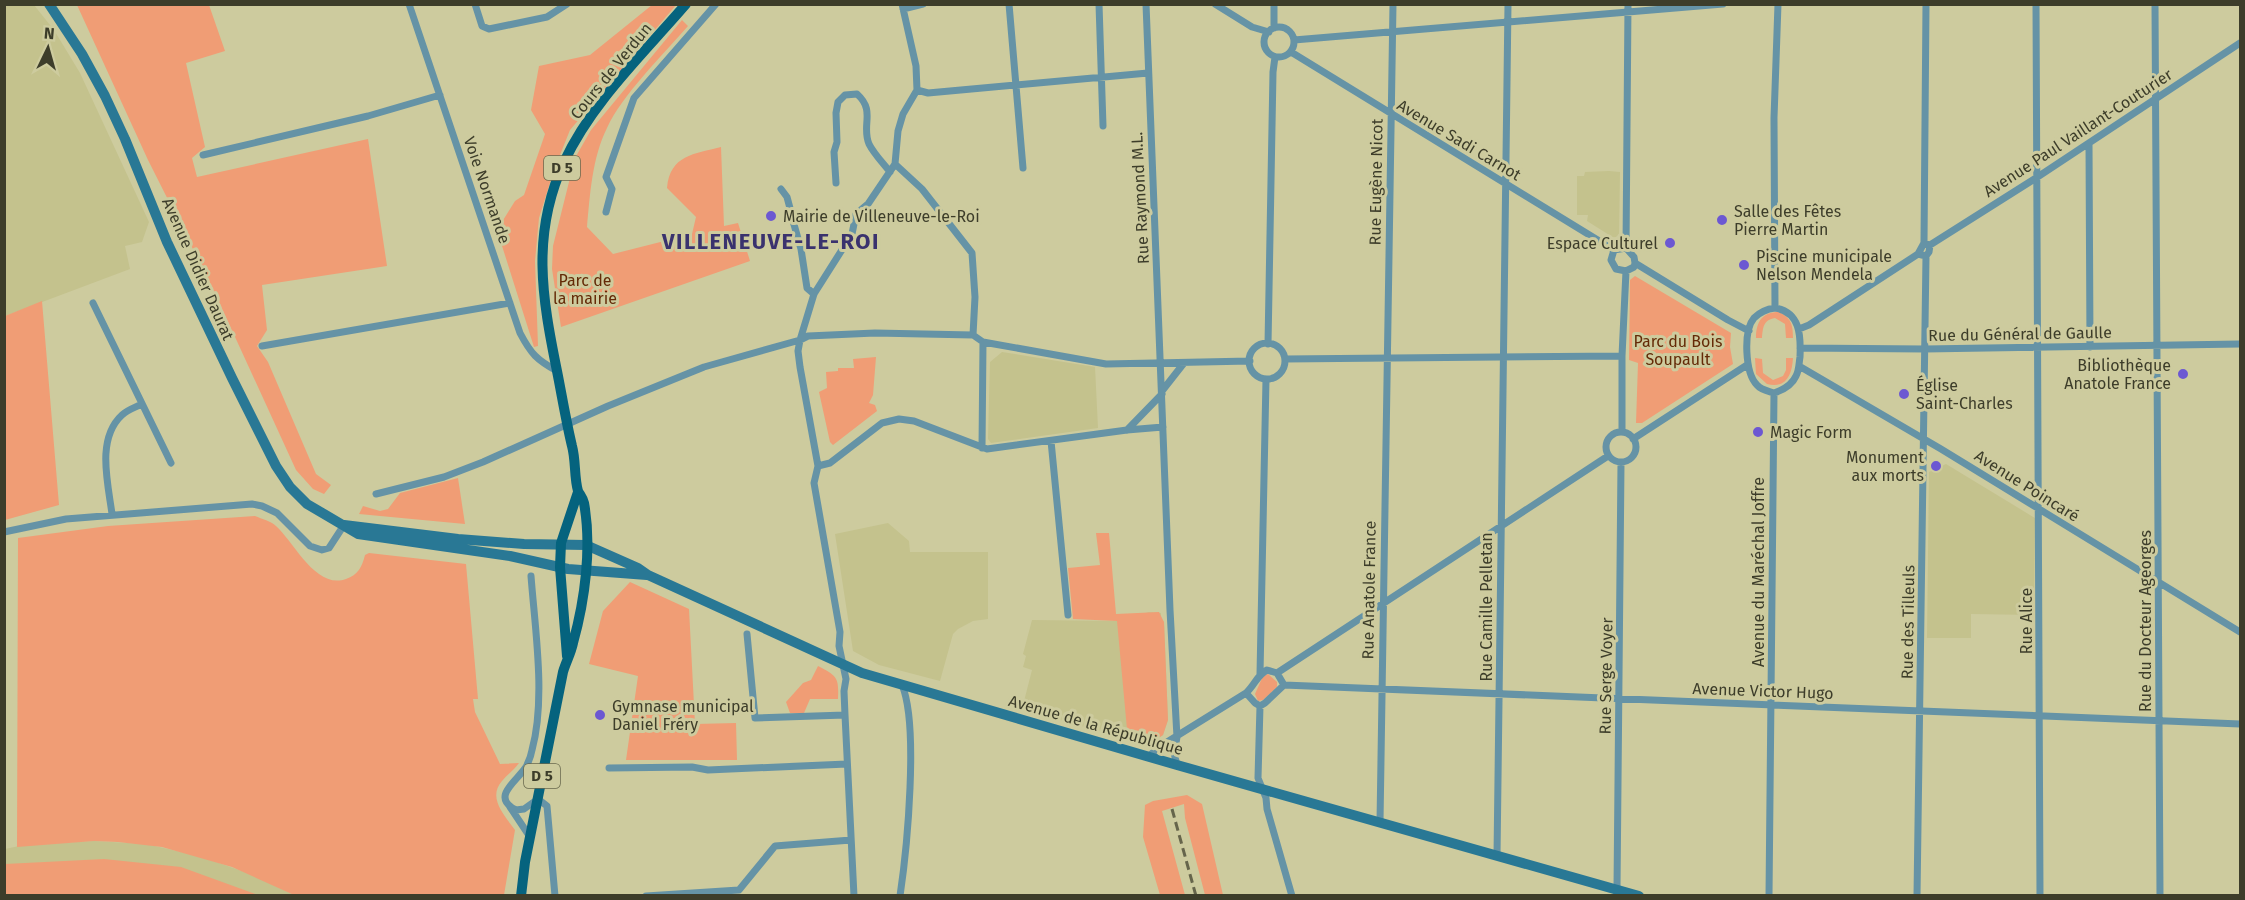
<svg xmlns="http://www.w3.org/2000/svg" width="2245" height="900" viewBox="0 0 2245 900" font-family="'Fira Sans',sans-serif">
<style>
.built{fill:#c4c28d}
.green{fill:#f09d75}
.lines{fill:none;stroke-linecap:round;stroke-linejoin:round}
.street{stroke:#6593a6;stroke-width:7}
.secondary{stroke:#297895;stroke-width:10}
.primary{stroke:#05637e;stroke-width:10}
.rail{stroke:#66654b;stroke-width:3;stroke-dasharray:9 4.5;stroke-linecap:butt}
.poi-dot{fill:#6c58d2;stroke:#cdcb9e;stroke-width:2}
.labels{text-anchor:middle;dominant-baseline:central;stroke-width:6;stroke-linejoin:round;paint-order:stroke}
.shield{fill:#cdcb9e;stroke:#68684d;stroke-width:1.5}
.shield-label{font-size:15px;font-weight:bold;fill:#3d3d2a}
.street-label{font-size:16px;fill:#3d3d2a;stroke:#cdcb9e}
.poi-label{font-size:16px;fill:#3d3d2a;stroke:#cdcb9e;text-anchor:start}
.park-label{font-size:16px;fill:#642a07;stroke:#cdcb9e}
.district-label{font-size:22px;font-weight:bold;letter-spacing:1.5px;fill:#3a326e;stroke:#cdcb9e}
</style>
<rect width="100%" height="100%" fill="#cdcb9e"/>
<path class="built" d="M5,4l29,1 20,25 26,43 69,149 -7,20 -17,4 5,23 -125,47z
M1609,171l11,1 -1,63 -5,3 -27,-17 1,-6h-11v-39h7l1,-4z
M1002,352l93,15 3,61 -107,15 -3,-4 2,-77z
M1946,464l89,54 -1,97 -63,-1v24h-44l2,-166z
M888,523l21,18 1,11h78v67l-15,2 -15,8 -5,5 -13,47 -61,-16 -26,-14 -18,-117z
M1149,612l12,1v6l3,3 4,98 -5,15 -15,10 -126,-36 10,-39 -9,-3 3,-11 -3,-2 9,-34 84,1z
M94,841l52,3 53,12 57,20 38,19 -289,1v-47l19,-4z"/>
<path class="green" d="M77,5h132l16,46 -39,12 19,84 -13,11 5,19 171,-38 19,127 -125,19 5,45 -10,16 11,16 48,112 15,11 -7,9 -11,-5 -17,-19 -82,-179 -66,-131z
M652,5h24l-106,125 -16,40 -15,48 -4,43 3,85 -4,1 -37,-117 18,-29 9,-6 21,-61 -14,-24 8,-44 51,-11z
M682,20l6,6c-25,29 -66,69 -81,102 -15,30 -17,67 -20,99l26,27 79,-20 4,-17 -29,-29c3,-33 27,-34 54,-41l3,79 14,-3 12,38 -189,66 -9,-58 1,-23 22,-88 16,-28z
M1635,276l96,57 -1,14 3,17 -91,59h-6l2,-60 -9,-3 1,-80z
M42,301l17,204 -54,15v-204z
M1779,312c12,6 14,12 14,26h-7l-1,-14 -10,-6c-12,2 -12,10 -13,20h-6c0,-16 6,-26 23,-26z
M876,357l-3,38 -4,8 6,2 2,6 -44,34 -3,-3 -11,-50 8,-4 -1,-16 12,-1v-3h16l-1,-9z
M1755,358l7,1 1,14 10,7 10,-4 3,-6v-12h7c-1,17 -7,31 -26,26l-11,-10z
M458,478l7,46 -106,-10 4,-8 17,5 8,-2 12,-16z
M255,516c7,3 16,5 21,10 18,16 40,64 70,53 12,-4 16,-12 19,-24l4,-2 97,11 12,135h-5l2,13 25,52 19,-1c-5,7 -12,12 -17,18 -15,17 3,35 13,49l-11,65h-210l-62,-28 -70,-20 -44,-5 -24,-1 -77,6 1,-309 90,-12z
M1096,533h13l7,81 43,-2 5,10 4,98 -5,15 -15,10 -20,-5 -11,-119 -44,-2 -5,-51 32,-3z
M630,582l59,27 6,115 41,-1 1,37h-111l12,-84 -49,-12 14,-53z
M818,666c19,10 21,11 20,33h-28l-6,14h-14l-4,-11 17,-19 8,-3z
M1268,674l9,8v5l-14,13 -5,1 -3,-7 8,-18z
M1187,795l15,9 21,91h-18l-20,-77 -1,-14 -22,7 23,84h-25l-17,-58 2,-32 8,-4z
M104,859l77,8 77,28h-253v-31z"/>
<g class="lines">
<path class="street" d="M409,4l111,329c11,21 17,27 37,38
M475,4l7,22 7,3 58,-12 20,-13
M1009,4l14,164
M1099,4l4,122
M1146,4l24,606 7,127 -3,16 3,12
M1215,4l37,23 17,5
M2036,4l4,892
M2155,4l5,892
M903,9l20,-5
M1264 42a15 15 0 1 1 30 0a15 15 0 1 1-30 0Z
M1274,28v-24
M1294,40l429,-36
M1291,52l323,198
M917,90l11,3 220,-20
M2089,143l1,204
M203,155l165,-39 72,-21
M895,164l27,25 50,64 3,44 -2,38
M836,183l-2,-31 3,-10 -1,-29 2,-11 7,-7 12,-1c19,17 4,31 12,50 5,10 14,19 21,28
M781,189l6,8 4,15
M606,212l6,-23 -6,-12 28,-79 82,-94
M793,221l8,28 6,39 7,6
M1924,243l2,-239
M1924,243l6,2 -1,7 -3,4 -8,-2z
M1930,245l106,-67 204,-135
M1626,248l2,-244
M1614,250l-3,10 5,9 10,2 8,-4 1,-4
M1614,250l12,-2 8,9 1,6
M1635,263l93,57 21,11
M93,303l78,160
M1775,308l-1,-190 4,-114
M1775,308c25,4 26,27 25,49 -1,6 -1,14 -4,19 -4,9 -13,14 -22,17 -6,-2 -13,-3 -17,-8 -12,-12 -14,-54 -3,-67 6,-6 13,-9 21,-10z
M1799,329l10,-4 109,-71
M973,335l10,7 123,22 144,-3
M1249 361a18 18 0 1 1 36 0a18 18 0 1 1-36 0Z
M1268,344l5,-272 2,-15
M262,346l248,-43
M1800,348l125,1 315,-5
M1285,359l337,-3
M1799,366l142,83 299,183
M1162,391l22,-28
M1127,430l35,-36
M1622,432v-76l4,-85
M1606 447a15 15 0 1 1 30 0a15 15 0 1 1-30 0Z
M1633,439l114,-74
M1051,441l17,174
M982,448l1,-106
M818,466l12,-3 52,-40 17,-4 15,2 73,28 140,-19 36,-3
M376,494l68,-17 39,-15 125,-56 96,-39 96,-27 8,-4 67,-3 98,2
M112,514c-4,-31 -16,-75 10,-99 5,-5 14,-8 20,-11
M4,532l62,-13 186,-15 10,2 15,7 33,33 12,4 7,-2 15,-23
M531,576c4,53 15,123 1,174 -1,6 -4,13 -6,17 -9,14 -36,30 -10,43l8,-1 14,-10 9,7 8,90
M747,634l8,84 90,-3
M1267,670l10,3 7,12 -19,18 -5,3 -5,-3 -9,-10c9,-8 11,-18 21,-23z
M1277,673l331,-217
M1260,674l6,-295
M1284,685l956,39
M1260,706l-2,72 8,20 1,11 25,87
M1149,756l10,-9 87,-54
M609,768l83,-1 16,3 139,-6
M510,807l20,30
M1380,822l13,-818
M1497,856l11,-852
M1617,889l4,-426
M646,896l93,-6 36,-44 76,-6
M854,896l-9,-181 -1,-24 2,-12 -7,-33 1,-14 -26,-149 4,-17 -18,-99 -2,-16 2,-11 14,-46 38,-60 4,-20 12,-10 27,-40 3,-33 5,-17 14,-24 -1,-24 -14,-62
M900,896c7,-47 19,-171 2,-211
M1769,896l5,-503
M1917,896l9,-640"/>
<path class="secondary" d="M49,4l33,50 23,42 20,43 42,103 65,136 44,88 14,21 17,17 51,30 152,22 58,13 79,6
M344,525l114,14 66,5 62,1 52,23 10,7 214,98 315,92 462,131"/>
<path class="primary" d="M567,656l-7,-89 1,-24 17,-51
M521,896l4,-34 38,-190c3,-10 8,-19 10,-29 12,-43 19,-96 11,-140 -1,-5 -4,-8 -6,-12 -4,-14 -2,-30 -6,-45 -6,-25 -10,-50 -15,-75 -15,-74 -26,-137 7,-209 28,-60 79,-108 122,-158"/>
<path class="rail" d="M1172,809l24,87"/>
</g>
<g class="poi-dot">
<circle cx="771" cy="216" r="6"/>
<circle cx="1722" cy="220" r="6"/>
<circle cx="1670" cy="243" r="6"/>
<circle cx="1744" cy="265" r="6"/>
<circle cx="2183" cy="374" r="6"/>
<circle cx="1904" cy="394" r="6"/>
<circle cx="1758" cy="432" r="6"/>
<circle cx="1936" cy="466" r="6"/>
<circle cx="600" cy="715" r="6"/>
</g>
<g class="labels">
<g class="shield">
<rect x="544" y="156" width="36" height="24" rx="4.5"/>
<rect x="524" y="764" width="36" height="24" rx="4.5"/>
</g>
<g class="shield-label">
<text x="562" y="168">D 5</text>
<text x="542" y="776">D 5</text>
</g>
<g class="street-label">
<text transform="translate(611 71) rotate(-51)">Cours de Verdun</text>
<text transform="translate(2078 133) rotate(-33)">Avenue Paul Vaillant-Couturier</text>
<text transform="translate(1459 140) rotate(31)">Avenue Sadi Carnot</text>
<text transform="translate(1376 182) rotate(-89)">Rue Eugène Nicot</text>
<text transform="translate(487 190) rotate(71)">Voie Normande</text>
<text transform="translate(1140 198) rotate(-93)">Rue Raymond M.L.</text>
<text transform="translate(198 269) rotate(66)">Avenue Didier Daurat</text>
<text transform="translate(2020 334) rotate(-1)">Rue du Général de Gaulle</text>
<text transform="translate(2027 486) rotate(32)">Avenue Poincaré</text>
<text transform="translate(1758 572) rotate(-90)">Avenue du Maréchal Joffre</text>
<text transform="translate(1369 590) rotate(-89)">Rue Anatole France</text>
<text transform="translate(1486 607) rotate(-90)">Rue Camille Pelletan</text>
<text transform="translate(2026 621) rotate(-90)">Rue Alice</text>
<text transform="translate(2145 621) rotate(-90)">Rue du Docteur Ageorges</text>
<text transform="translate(1908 622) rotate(-89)">Rue des Tilleuls</text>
<text transform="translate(1606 676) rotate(-89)">Rue Serge Voyer</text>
<text transform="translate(1763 691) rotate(2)">Avenue Victor Hugo</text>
<text transform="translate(1096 725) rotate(16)">Avenue de la République</text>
</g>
<g class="poi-label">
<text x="1734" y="211">Salle des Fêtes<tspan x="1734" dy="18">Pierre Martin</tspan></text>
<text x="783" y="216">Mairie de Villeneuve-le-Roi</text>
<text x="1658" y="243" text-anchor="end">Espace Culturel</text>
<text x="1756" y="256">Piscine municipale<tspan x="1756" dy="18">Nelson Mendela</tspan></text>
<text x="2171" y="365" text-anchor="end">Bibliothèque<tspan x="2171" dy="18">Anatole France</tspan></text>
<text x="1916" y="385">Église<tspan x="1916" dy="18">Saint-Charles</tspan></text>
<text x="1770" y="432">Magic Form</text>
<text x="1924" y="457" text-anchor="end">Monument<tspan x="1924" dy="18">aux morts</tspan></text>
<text x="612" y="706">Gymnase municipal<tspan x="612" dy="18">Daniel Fréry</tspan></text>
</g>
<g class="park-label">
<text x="585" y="280">Parc de<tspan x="585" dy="18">la mairie</tspan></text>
<text x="1678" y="341">Parc du Bois<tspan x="1678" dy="18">Soupault</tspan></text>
</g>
<g class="district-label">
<text x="771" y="241">VILLENEUVE-LE-ROI</text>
</g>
</g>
<rect width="2245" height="900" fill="none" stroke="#3d3d2a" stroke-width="12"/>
<g transform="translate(48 48) rotate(5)" stroke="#cdcb9e" stroke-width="4.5" paint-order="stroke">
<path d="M0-4.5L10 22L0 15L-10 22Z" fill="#3d3d2a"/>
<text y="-9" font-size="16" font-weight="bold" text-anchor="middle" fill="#3d3d2a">N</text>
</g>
</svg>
